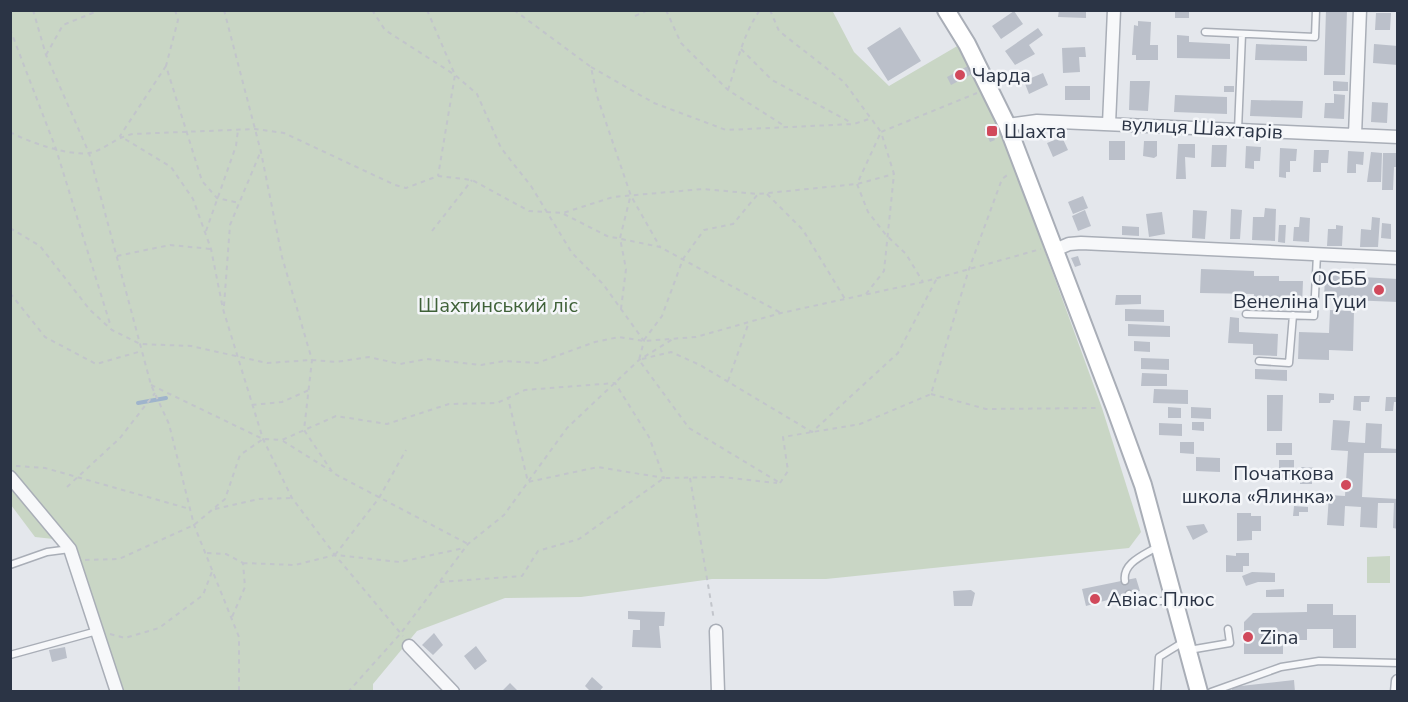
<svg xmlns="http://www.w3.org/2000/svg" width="1408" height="702" viewBox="0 0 1408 702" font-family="'Nunito Sans',sans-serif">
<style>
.green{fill:#c9d6c5}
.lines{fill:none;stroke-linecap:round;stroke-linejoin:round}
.stream{stroke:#9fb4cc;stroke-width:4}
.building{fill:#bbc0ca}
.lane-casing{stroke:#a9aeb7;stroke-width:9}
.street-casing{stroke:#a9aeb7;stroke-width:15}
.secondary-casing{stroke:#a9aeb7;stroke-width:20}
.path{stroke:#c2c5cb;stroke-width:2;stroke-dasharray:4.5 4.5;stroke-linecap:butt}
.lane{stroke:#f7f8fa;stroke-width:6}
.street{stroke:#f7f8fa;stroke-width:12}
.secondary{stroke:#fff;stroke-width:16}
.poi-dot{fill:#d1495b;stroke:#f4f6f9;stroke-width:2}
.labels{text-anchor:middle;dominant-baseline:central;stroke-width:5;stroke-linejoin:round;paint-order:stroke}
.poi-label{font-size:20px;fill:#2b3445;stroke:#f4f6f9;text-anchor:start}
.street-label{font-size:20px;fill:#2b3445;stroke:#f4f6f9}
.park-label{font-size:20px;fill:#3f6138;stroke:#f4f6f9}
</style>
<rect width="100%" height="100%" fill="#e4e7ec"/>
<path class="green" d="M832,10l22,42 35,34 70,-41 38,75 105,288 39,124 -12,16 -303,31h-114l-131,18 -76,1 -88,33 -44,53v7l-251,1 -50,-151 -37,-4 -24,-32v-494z
M1390,556v27h-23v-26z"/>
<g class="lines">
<path class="stream" d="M138,403l28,-5"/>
</g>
<path class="building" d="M1059,10h27v8l-28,-1z
M1326,10h21l-2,65h-21z
M1014,11l9,13 -22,15 -9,-13z
M1175,11h14v7h-14z
M1376,13h15l-1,17h-15z
M1138,21l13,1 -1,23h8v15h-22v-5h-4l2,-30 4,1z
M900,27l21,34 -33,20 -21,-33z
M1038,28l5,7 -14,10 6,9 -20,11 -10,-14z
M1177,35l12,1v6l41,2v15l-53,-1z
M1256,44l51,2v15l-52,-1z
M1374,44l24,2v19l-25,-2z
M1085,47l1,10h-7l1,15 -17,1 -1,-25z
M968,66l4,8 -21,11 -4,-8z
M1043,73l5,12 -19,9 -5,-13z
M1130,81h20l-2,30 -19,-1z
M1333,81l15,1v9h-15z
M1065,86h25v14h-25z
M1224,86h10v6h-10z
M1334,94l11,1 -1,24 -20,-1 1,-15h9z
M1175,95l52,2v17l-53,-2z
M1251,100l52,1 -1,17 -52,-2z
M1372,102l16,1 -1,20 -16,-1z
M989,127l6,13 -5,2 -6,-13z
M1062,137l6,13 -15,7 -6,-14z
M1109,141h16v19h-16z
M1144,141h13v15l-3,2 -11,-2z
M1178,144h17v14l-10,-1 1,22h-10z
M1212,145h15l-1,22h-15z
M1246,146l15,1 -1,14h-6v8l-9,-1z
M1280,148l17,1 -1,12h-6v11h-4v6l-7,-1z
M1314,150h15l-1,13h-7v9h-8z
M1348,151l16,1 -1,13 -7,-1v9h-9z
M1371,152l11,1 -1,29h-14z
M1383,153h15v14h-4l-1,23h-11z
M1083,196l5,12 -15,6 -5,-12z
M1265,208l11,1 -1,32 -23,-1 1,-23h11z
M1231,209l11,1 -2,29h-10z
M1085,210l6,16 -13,5 -6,-15z
M1193,210l14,1 -2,28 -13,-1z
M1162,212l3,22 -16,3 -3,-23z
M1300,217l10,1 -1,24 -16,-1 1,-14h5z
M1372,217l8,1 -2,29h-18l1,-18 10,1z
M1382,223l9,1v15l-10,-1z
M1279,225h7l-1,18 -7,-1z
M1336,225l7,1 -1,20h-15l1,-17h8z
M1122,226l17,1v9l-17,-1z
M1078,256l3,9 -6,2 -4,-9z
M1201,269l53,2v5h25v5h24l-1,25 -24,-1 1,-5 -26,-1 1,-5 -54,-1z
M1325,275l73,4v23l-74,-3z
M1116,295h25v9l-26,1z
M1125,309l39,1v12l-39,-1z
M1330,310l24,1 -1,40 -24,-1v10l-31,-1 1,-27 30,1z
M1230,317l9,1v14l39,2 -1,22 -24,-1v-11l-25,-1z
M1128,324l42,2v11l-42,-1z
M1134,341l16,1v10l-16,-1z
M1141,358l28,1v11l-28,-1z
M1255,369l32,1v11l-32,-2z
M1142,373l25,1v12h-26z
M1154,389l34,1v14l-35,-1z
M1319,393l15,1v6h-3l-1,3h-11z
M1267,395h16l-1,36h-15z
M1354,396h16l-1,6h-8v9l-8,-1z
M1386,397h12v5h-4l-1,9h-8z
M1168,407l13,1v10h-13z
M1191,407l20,1v11l-20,-1z
M1333,420l17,1 -2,21 17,1 1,-20 16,1 -1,24 17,1v4h-34l-2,44 36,2v30l-5,-1 1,-25h-16l-1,25 -17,-1 1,-20 -16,-1 -1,20 -17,-1 2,-30 16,1 3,-45 -17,-1z
M1192,422h12v9l-12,-1z
M1159,423l23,1v12l-23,-1z
M1180,442h14v12l-14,-1z
M1276,443h16v12h-16z
M1196,457l24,1v14l-24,-1z
M1279,460h15v18h-15z
M1301,467l19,1v8l-8,-1v9h-12z
M1294,506l14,1v5h-9v4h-6z
M1237,513h14v3h10v15h-9v9l-15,1z
M1204,524l4,8 -15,8 -7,-14z
M1236,553h13v13h-6v6h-17v-17l10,1z
M1252,572l23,1v9h-17l-12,4 -4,-10z
M1136,578l4,13 -54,15 -4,-17z
M1284,589v8h-18v-7z
M971,590l4,3 -3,13h-18l-1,-15z
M1307,604h26v11h23v33h-23v-19h-26v11h-24v14h-39v-32l9,-9 54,-1z
M628,611l37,1 -1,14h-5l2,22 -29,-1 1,-17h7v-10l-12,-1z
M434,633l9,12 -10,10 -11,-10z
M476,646l11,15 -12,9 -11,-14z
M65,647l2,11 -15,4 -3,-12z
M592,677l11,10 -4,5h-8l-6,-6z
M1294,680l1,12h-63v-5z
M510,683l9,9h-18z"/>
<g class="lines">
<g class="lane-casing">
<path id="lane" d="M1205,32l110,5 1,-27
M1238,130l4,-96
M1246,314l68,2 3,-62
M1259,361l30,2 4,-48
M10,565l37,-13 23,-3
M1125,581c-3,-18 19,-26 32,-34
M1129,594l3,6 7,3 33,-3
M1189,650l41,-7 -2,-14
M10,655l87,-24
M1157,692l2,-35 26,-16
M1211,692l70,-25 38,-6 79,2"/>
</g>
<g class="street-casing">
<path id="street" d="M1109,124l5,-114
M1007,125l30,-4 361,16
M1355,135l5,-125
M1055,250l14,-6 12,-1 317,15
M10,477l60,72 47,143
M716,631l2,61
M409,646l44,46
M1397,692l1,-11"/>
</g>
<g class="secondary-casing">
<path id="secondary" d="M946,10l21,34 40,81 108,283 28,77 56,207"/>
</g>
<path class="path" d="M33,10l13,45 43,98 62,232 18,39 25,101 45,112v55
M175,10l3,10 -12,46 36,115 15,17 22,5
M224,10l37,142 21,105 30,103 -8,70 29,43 135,71
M372,10l13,20 70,45 -17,101
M427,10l28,65 22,19 24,54 30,38 41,67 31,31 41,57 -5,19 50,68 91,55
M514,10l77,57 6,29 34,100 29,51
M666,10l15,33 47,47 55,35
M770,10l9,21 65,51 37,50 -24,52 11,28 18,23 20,19 17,28
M635,16l13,-6
M10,29l46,120 55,178
M741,49l31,31 80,43
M46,55l17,-30 37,-15
M166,66l-46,70 51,31 22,32 18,50 12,60 40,130 29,59 43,57 68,81
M591,67l63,36 72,27 128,-6 18,-6
M728,90c9,-27 15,-56 32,-80
M10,132c18,10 59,24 79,21 14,-2 27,-16 44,-19l122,-5 29,4 111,52 11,3 32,-12 34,4 57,31 34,2 50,-16 90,-8 55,5 99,-10 37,-10
M767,194l36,36 42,69
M564,214l43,22 53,11 121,66
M10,228l30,18 50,64 22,20 28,14 51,2 76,17 45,-3 24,2 33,-5 31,7 27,-5 54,6 24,-4 32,2 58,-21 24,-5 25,4 52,-4 85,-24 142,-31 118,-33
M206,231l30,-85 2,-16
M432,231l40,-51
M117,256l53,-11 41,4
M10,293l35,44 51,27 46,-13
M866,294l18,-23 10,-97 -13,-42 96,-39
M224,306l6,-81 30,-72
M621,309l5,-40 -6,-31 10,-40
M644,340l18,-24 21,-57 21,-29 29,-6 25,-30
M642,359l29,-7 29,13 112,67 86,-79 39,-75
M728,381l21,-59
M151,385l112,54 19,1 54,-24 51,8 62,-20 48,-1 28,-13 90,-7 34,54 15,41 -66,-11 -70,15 -20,-84
M931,394l55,15 114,-1
M252,405l30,-3 27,-12
M283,441l48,30
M16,466l29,2 145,41
M690,478l24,142
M780,483l8,-12 -5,-34 77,-13 71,-30 38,-125 33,-90 8,-6
M67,487l53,-49 35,-45
M215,509l44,-10 33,-1
M207,553l19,1 17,9 2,24 -13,30
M335,555l44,-57 27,-48
M85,560l34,-1 75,-34 31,-26 15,-44 23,-16
M243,563l52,2 40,-10 65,7 64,-14
M440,582l82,-6 16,-25 41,-12 85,-61 57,-1 56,6
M110,634l15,4 34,-10 44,-33 10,-26
M348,692l53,-59 67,-89 36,-29 63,-87 72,-68 34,-21"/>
<use href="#lane" class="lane"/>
<use href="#street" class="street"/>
<use href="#secondary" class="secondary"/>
</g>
<g class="poi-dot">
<circle cx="960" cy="75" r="6"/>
<rect x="986" y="125" width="12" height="12" rx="3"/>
<circle cx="1379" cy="290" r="6"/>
<circle cx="1346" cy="485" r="6"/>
<circle cx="1095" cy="599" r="6"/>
<circle cx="1248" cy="637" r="6"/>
</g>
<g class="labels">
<g class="poi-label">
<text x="972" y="75">Чарда</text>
<text x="1004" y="131">Шахта</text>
<text x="1367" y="278" text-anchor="end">ОСББ<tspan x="1367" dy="23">Венеліна Гуци</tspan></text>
<text x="1334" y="473" text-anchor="end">Початкова<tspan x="1334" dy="23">школа «Ялинка»</tspan></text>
<text x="1107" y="599">Авіас Плюс</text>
<text x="1260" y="637">Zina</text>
</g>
<g class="street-label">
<text transform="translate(1202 128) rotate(3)">вулиця Шахтарів</text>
</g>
<g class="park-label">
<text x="498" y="305">Шахтинський ліс</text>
</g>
</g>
<rect width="1408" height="702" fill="none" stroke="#2b3445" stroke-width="24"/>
</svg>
